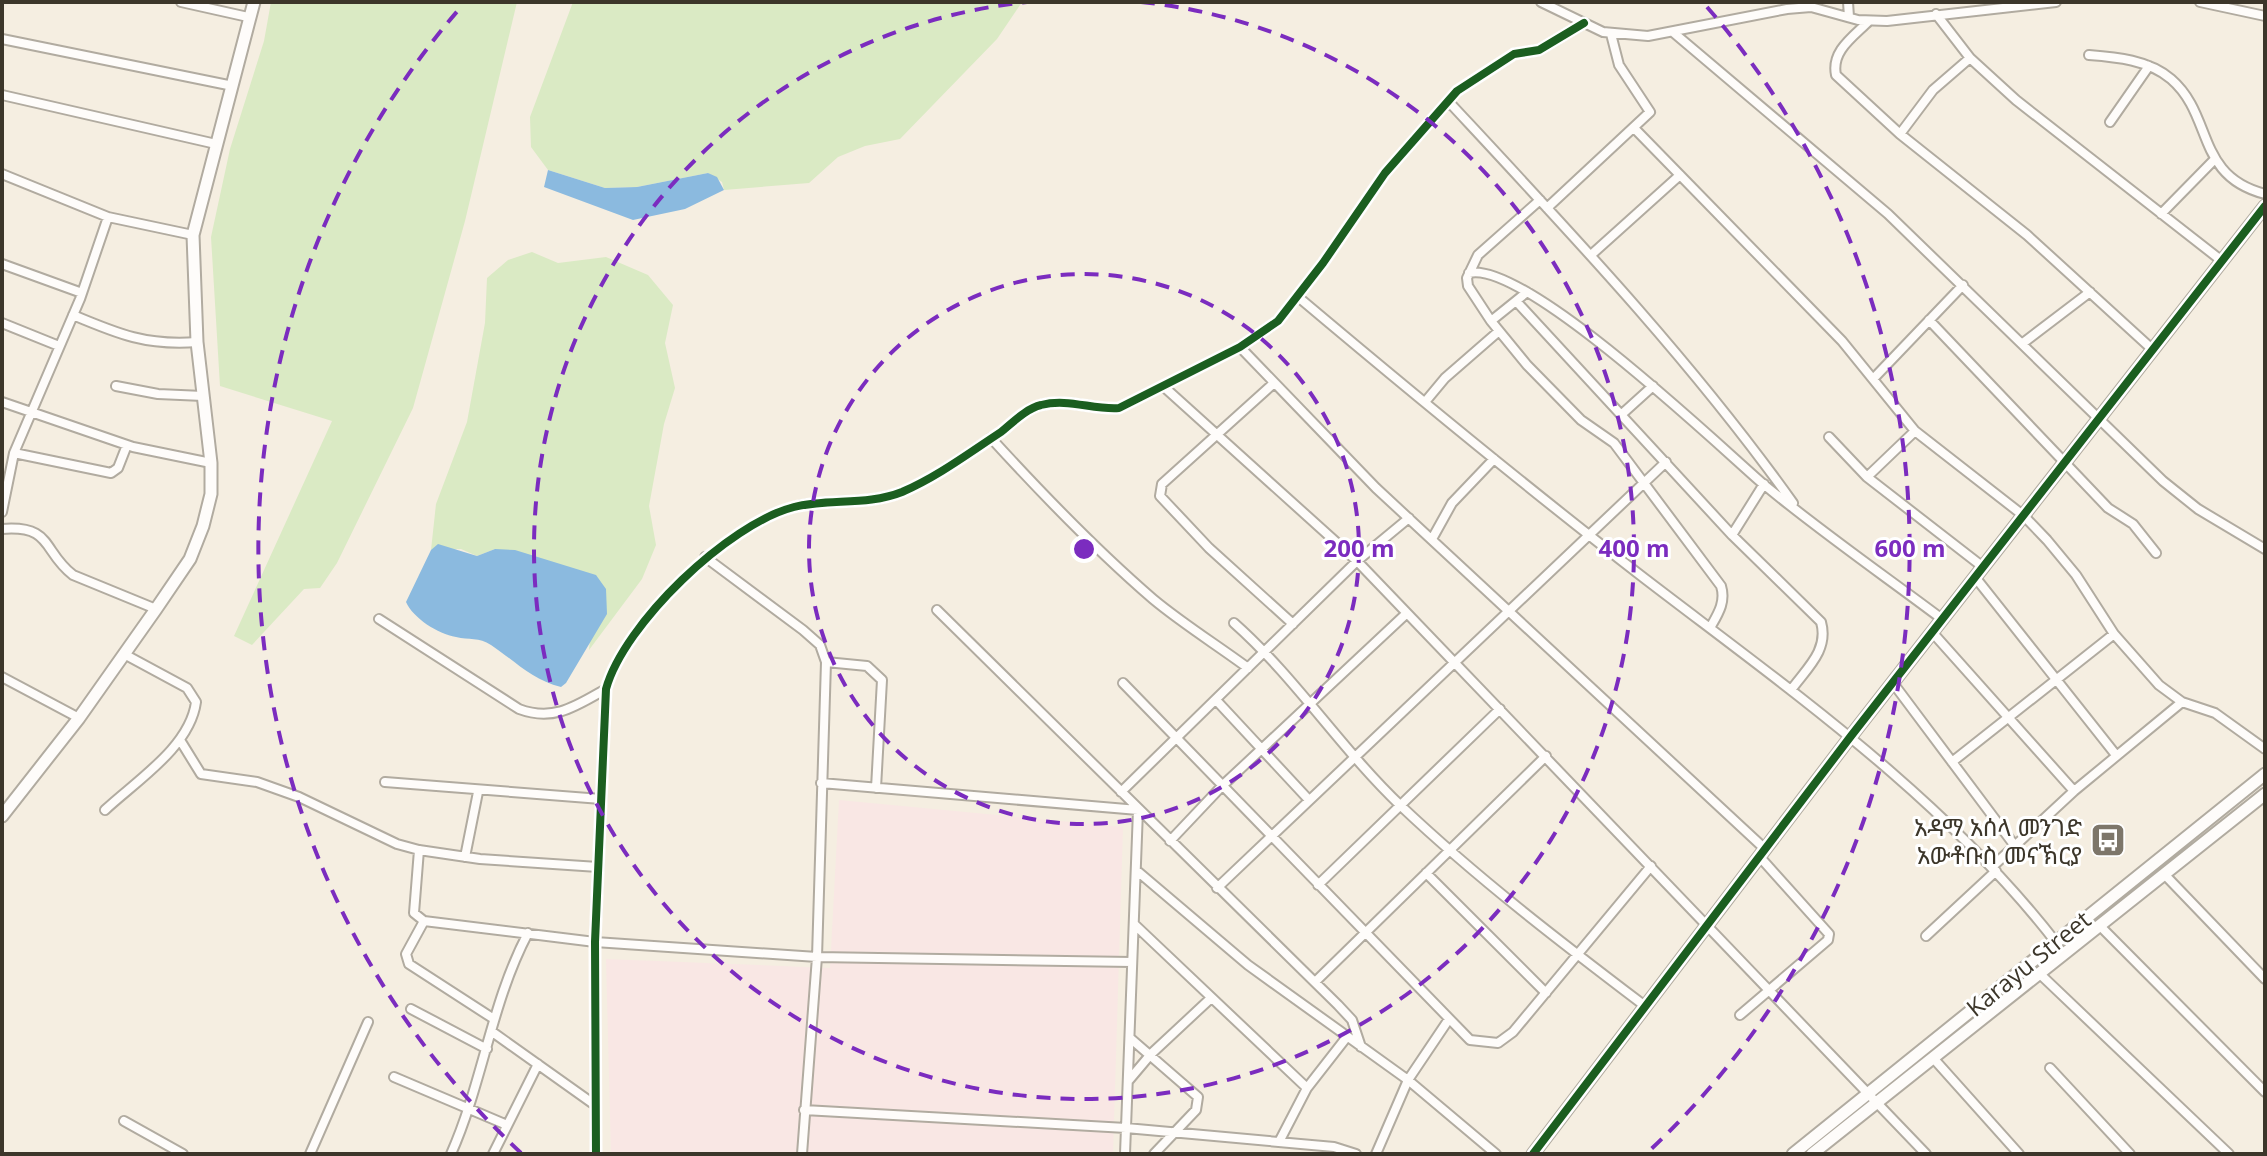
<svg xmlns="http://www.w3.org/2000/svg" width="2267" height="1156" viewBox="0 0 2267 1156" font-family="'Open Sans','Noto Sans Ethiopic',sans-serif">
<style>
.industrial{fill:#f9e7e4}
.green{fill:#daeac4}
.water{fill:#8bbadf}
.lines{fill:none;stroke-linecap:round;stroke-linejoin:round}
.street-casing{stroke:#b1aba0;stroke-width:12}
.secondary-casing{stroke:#b1aba0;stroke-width:15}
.street{stroke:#fefcfa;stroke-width:8}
.secondary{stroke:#fefcfa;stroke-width:11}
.cycleway-casing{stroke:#fff;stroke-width:13}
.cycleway{stroke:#1b5e20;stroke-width:8}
.ring{fill:none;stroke:#7b2cbf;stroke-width:4;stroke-dasharray:14 10}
.labels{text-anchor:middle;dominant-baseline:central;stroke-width:6;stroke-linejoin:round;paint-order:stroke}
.poi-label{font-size:24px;fill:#3c362a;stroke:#fff;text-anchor:end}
.street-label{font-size:24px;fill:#3c362a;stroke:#fff}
.centre{fill:#7b2cbf;stroke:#fff;stroke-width:4}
.ring-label{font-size:24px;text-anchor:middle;font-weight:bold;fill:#7b2cbf;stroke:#fff;stroke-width:6;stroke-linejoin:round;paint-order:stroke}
</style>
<rect width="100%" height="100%" fill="#f5eee1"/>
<path class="industrial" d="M839,800l284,27 -10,327h-502l-5,-195 224,9z"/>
<path class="green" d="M271,2h246l-52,219 -52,187 -76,155 -17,25 -16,1 -52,56 -18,-9 98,-215 -112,-35 -9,-149 19,-88 34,-108z
M573,2h449l-25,37 -97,100 -35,7 -27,11 -29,26 -85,7 -2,-8 -14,-9 -71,14 -32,1 -57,-18 -17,-23 -1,-30z
M532,252l26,11 48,-6 42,18 25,30 -8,38 10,45 -11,36 -15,82 7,39 -14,34 -53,71 1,-11 17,-26 -112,-64 -18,7 -16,-7 -30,1 5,-46 31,-82 18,-99 2,-45 21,-18z"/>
<path class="water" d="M548,170l57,18 32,-1 71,-14 9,4 7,13 -39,19 -52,11 -89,-33z
M438,544l39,12 18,-7 20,1 81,25 10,14 1,25 -41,69 -5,4c-29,-7 -46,-26 -70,-42 -12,-8 -22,-5 -35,-8 -18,-3 -43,-19 -50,-35l25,-52z"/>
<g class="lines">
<g class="street-casing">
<path id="street" d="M181,2l67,15
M1541,2l62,30 45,4 139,-27 24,-2 47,13 29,1 169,-19
M1848,2l1,15
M2200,2l65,14
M1936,14l34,44 46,42 206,161
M1869,21c-16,16 -38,30 -33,54l64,59 127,101 126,115
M1674,33l214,181 275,267 35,28 67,40
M2,39l231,47
M2089,55c27,2 60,5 82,24 43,37 24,97 94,115
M2,95l214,49
M1449,102c120,129 242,258 344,401
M2110,122l39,-56
M1635,129l207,212 73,90 109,85 23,24 29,35 38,59 45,51 23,17 33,11 50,36
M1900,134l33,-44 37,-32
M2,174l106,43 85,18
M1540,200l-62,55 -11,23 1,8 23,35 36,44 54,55 33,23 107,143c5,16 -3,28 -11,42
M1547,208l103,-96 -31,-47 -8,-31
M2161,214l53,-54
M1591,255l89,-80
M2,264l80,29
M1469,273c55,-13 247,170 293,210 58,48 120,91 180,136
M1297,296c114,96 229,191 347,282 146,112 301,220 414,367
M1516,301l216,234 89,87c8,28 -14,46 -30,68
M73,315c45,19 74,31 124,27
M1929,320l179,188 25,16 23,29
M1491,321l36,-29
M2,323l57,23
M2023,343l67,-51
M1240,347l136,141 389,361
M1873,379l90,-94
M1274,383l-112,101 -2,12 49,52 84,76
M116,386l42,8 45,2
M1163,386l194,175 569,593
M2,402l131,45 78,16
M1425,402l20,-24 54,-47
M1622,414l31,-28
M1829,437l38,40 116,90
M991,438c52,57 104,111 162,161 30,25 64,46 95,69
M14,453l97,20 7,-5 9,-23
M1867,477l48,-46
M2,512l12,-59 66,-154 28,-82
M2,529c51,-4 40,22 71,46l83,34
M1732,535l32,-51
M1432,539l20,-36 42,-44
M705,557l98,73 17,15 6,17 -9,295 -15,197
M1975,577l141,178
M937,610l401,395 14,15 9,27
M379,619l140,90c35,13 57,-3 87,-20
M1234,623c62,55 107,126 167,183 76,72 161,137 244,200
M1932,632l142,159
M826,662l41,4 15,14 -6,108
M2,677l77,41
M1123,683l347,357 28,3 15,-11 138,-166
M1893,683l122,163
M1216,700l93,100
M180,740l21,34 56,8 42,15 98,47 22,6 61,9 118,8
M1952,762l162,-128
M385,782l216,17
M821,783l317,27 -13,344
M1121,792l236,-231 52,-43
M105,810c31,-29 85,-63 91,-108l-9,-14 -63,-34
M1170,841l52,-55 185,-173
M419,850l-5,63 10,8 171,21 222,15 315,5
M465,857l13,-65
M1992,867l82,-76 108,-89
M1136,870l112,95 160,115 88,74
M1426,873l120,120
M2165,875l100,104
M1318,885l182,-176
M1217,888l449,-426
M424,921l-18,33 3,10 85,55
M1134,924l173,164
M2101,927l164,165
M1926,936l70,-65
M2041,975l188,179
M1315,982l231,-226
M411,1009l76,40
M1740,1015l88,-75 1,-6 -70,-78
M491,1031l104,74
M1130,1038l68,59 -2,13 -42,44
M1934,1059l85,95
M2050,1068l80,86
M394,1077l113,48
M1129,1080l22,-26 59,-55
M804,1110l322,18 208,19 22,7
M124,1121l59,33
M1279,1142l28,-54 39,-50
M310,1154l58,-132
M451,1154c32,-72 40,-151 77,-221
M493,1154l45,-90
M596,1154l-1,-212 11,-253c18,-65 122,-165 188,-182 34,-9 73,-1 108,-15 35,-15 67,-39 99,-60 11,-9 26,-24 40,-27 27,-7 52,5 78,3l121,-61 38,-26 45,-58 62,-90 72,-82 57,-37 25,-4 45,-27
M1376,1154l32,-74 41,-61"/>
</g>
<g class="secondary-casing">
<path id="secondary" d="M2,816l77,-98 77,-109 34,-50 13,-33 8,-32v-31l-14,-121 -4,-107 61,-233
M1533,1154l318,-418 414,-530
M1793,1154l472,-380
M1812,1154l453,-360"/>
</g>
<use href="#street" class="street"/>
<use href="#secondary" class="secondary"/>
<g class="cycleway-casing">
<path id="cycleway" d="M596,1154l-1,-212 11,-253c18,-65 122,-165 188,-182 34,-9 73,-1 108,-15 35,-15 67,-39 99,-60 11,-9 26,-24 40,-27 27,-7 52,5 78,3l121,-61 38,-26 45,-58 62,-90 72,-82 57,-37 25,-4 45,-27
M1533,1154l318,-418 414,-530"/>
</g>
<use href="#cycleway" class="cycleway"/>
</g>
<g class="ring">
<circle cx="1084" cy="549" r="275"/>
<path d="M1141 2A550 550 0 1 1 1027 2"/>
<path d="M521 1153A826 826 0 0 1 461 7M1707 7A826 826 0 0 1 1647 1153"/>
</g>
<defs>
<g id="bus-square" transform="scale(1.8)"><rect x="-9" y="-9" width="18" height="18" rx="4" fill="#7d766a" stroke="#fff"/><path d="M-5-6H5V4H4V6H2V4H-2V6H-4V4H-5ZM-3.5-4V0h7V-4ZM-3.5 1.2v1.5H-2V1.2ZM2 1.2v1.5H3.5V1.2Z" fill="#fff"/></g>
</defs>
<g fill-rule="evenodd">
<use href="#bus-square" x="2108" y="840"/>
</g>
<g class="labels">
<g class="poi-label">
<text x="2082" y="826">አዳማ አሰላ መንገድ<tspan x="2082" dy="28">አውቶቡስ መናኽርያ</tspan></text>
</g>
<g class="street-label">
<text transform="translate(2028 963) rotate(-39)">Karayu Street</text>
</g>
</g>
<circle cx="1084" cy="549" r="12" class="centre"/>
<g class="ring-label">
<text x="1359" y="557">200 m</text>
<text x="1634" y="557">400 m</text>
<text x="1910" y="557">600 m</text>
</g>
<rect width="2267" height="1156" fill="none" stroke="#3c362a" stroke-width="8"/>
</svg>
